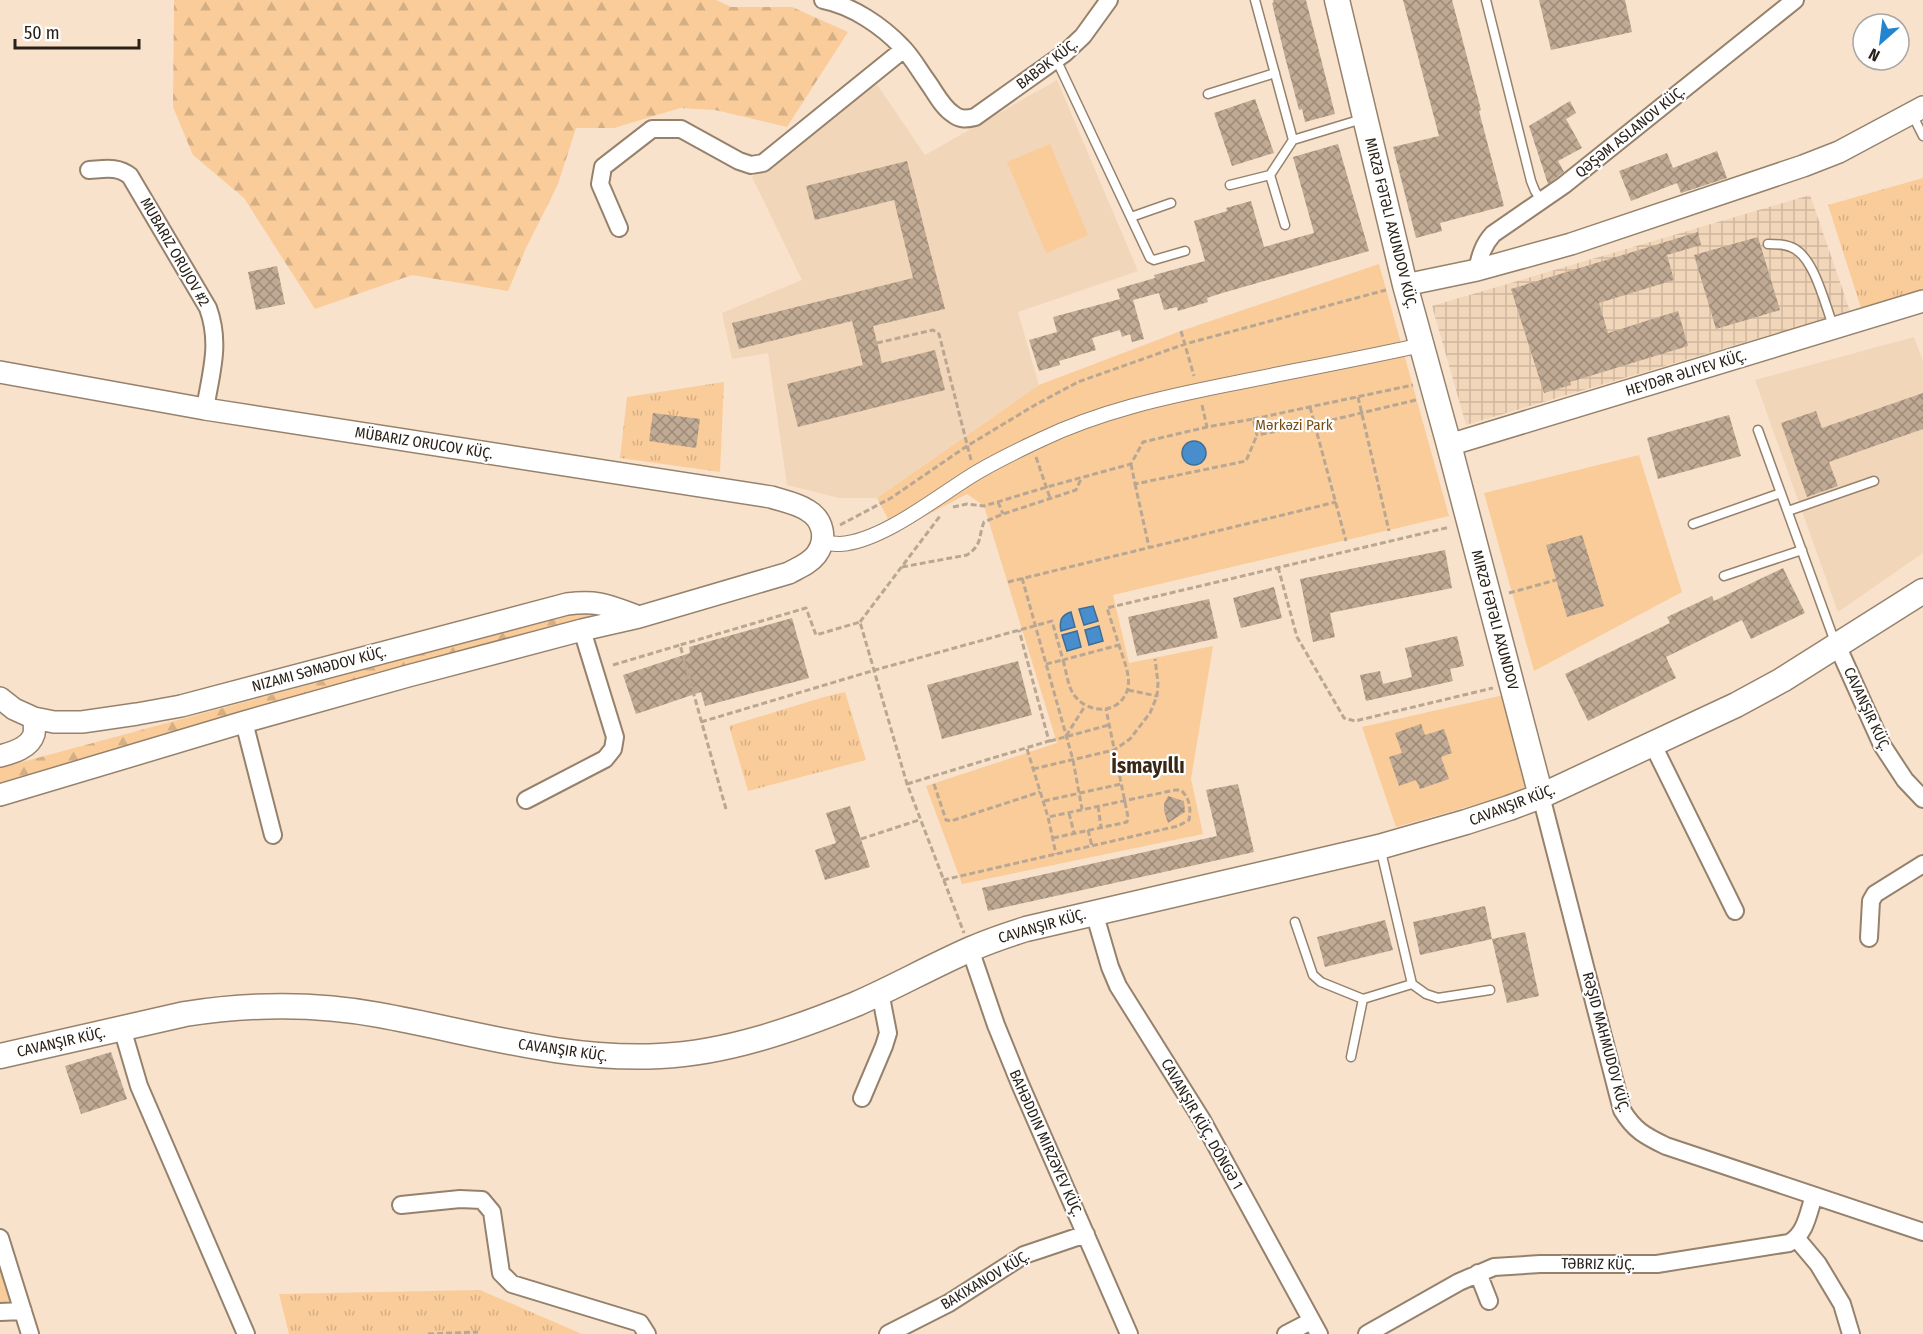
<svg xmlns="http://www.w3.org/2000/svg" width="1923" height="1334" viewBox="0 0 1923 1334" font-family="'Fira Sans Condensed',sans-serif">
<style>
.built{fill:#f1d6b9}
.industrial{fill:url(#industrial-grid)}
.grass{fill:url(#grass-tufts)}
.forest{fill:url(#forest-firs)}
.park{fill:#f9cc9a}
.water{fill:#488ecc;stroke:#3f6d96;stroke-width:1.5}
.building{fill:url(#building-cross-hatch)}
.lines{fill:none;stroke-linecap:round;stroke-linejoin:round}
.service-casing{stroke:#96826c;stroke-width:11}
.pedestrian-casing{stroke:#96826c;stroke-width:16}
.minor-casing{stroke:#96826c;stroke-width:20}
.tertiary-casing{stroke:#96826c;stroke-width:24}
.secondary-casing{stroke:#96826c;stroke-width:27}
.path{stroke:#b9a794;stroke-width:3;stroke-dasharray:6 3;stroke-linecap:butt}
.service{stroke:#fff;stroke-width:8}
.pedestrian{stroke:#fff;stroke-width:14}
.minor{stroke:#fff;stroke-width:16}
.tertiary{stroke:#fff;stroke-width:21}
.secondary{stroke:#fff;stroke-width:24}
.labels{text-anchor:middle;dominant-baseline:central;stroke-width:4.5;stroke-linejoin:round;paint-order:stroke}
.street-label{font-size:15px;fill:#292118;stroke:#fff}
.park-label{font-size:15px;fill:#774d16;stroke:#fff}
.district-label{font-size:21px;font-weight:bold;fill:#392815;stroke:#fff}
</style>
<defs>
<pattern id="industrial-grid" width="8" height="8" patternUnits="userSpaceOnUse" patternTransform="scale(1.5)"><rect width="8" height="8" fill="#f1d6b9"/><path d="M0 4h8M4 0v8" fill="none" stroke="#cfb79e"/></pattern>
<pattern id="grass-tufts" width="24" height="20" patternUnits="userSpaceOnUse" patternTransform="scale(1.5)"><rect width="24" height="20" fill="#f9cc9a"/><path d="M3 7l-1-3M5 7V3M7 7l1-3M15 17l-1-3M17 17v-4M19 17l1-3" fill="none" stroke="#d5af84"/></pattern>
<pattern id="forest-firs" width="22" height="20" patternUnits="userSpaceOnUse" patternTransform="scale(1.5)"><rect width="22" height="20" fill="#f9cc9a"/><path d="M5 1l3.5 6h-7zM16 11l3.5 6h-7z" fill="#d5af84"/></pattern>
<pattern id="building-cross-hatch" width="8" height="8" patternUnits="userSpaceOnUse" patternTransform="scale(1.5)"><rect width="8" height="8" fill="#c0aa94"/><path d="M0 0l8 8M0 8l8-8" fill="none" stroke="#9c8a78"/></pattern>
</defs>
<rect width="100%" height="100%" fill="#f9e2cb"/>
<path class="built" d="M1057,80l81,191 -120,41 21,73 -162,113h-38l-52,-13 -19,-132 -36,6 -10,-46 80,-33 -50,-103 120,-96 6,5 47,69z
M1914,337l9,24v192l-85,59 -83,-232z"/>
<path class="industrial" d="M1810,195l40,116 -384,114 -34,-119z"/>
<path class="grass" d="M1923,178v112l-62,18 -33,-103z
M724,382l-4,90 -100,-14 7,-61z
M845,692l21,68 -118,31 -19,-65 95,-29z
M480,1290l102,44h-293l-10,-40z"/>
<path class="forest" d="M174,0h542l15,7h61l56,25 -61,95 -72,-17 -35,-2 -66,20h-38l-18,56 -32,64 -18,43 -96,-16 -97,34 -71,-111 -51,-43 -20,-48z
M582,611l27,5 -609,169v-17z"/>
<path class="park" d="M1050,144l38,91 -42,18 -39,-91z
M1379,264l70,252 -336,79 16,68 84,-17 -22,133 12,55 -241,50 -36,-98 131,-43 -73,-237 -17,-12 -72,38 -18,-34 162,-113 142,-54z
M1639,455l43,137 -148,79 -50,-178z
M1504,695l24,95 -132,37 -34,-100z
M0,1266l11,36 -11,1z"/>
<path class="water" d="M1182 453a12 12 0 1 1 24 0a12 12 0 1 1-24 0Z
M1093,606l5,15 -14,4 -5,-16z
M1071,612l4,15 -14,4c-2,-10 0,-16 10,-19z
M1099,626l4,15 -14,4 -4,-15z
M1077,631l4,16 -14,4 -5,-16z"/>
<path class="building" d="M1273,0h33l29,114 -30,8 -3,-13 -3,1 -14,-53 -13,-54 2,-1z
M1403,0h49l29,110 -2,1 25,95 -64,17 2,8 -26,7 -23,-91 46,-11z
M1539,0h86l7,32 -81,18z
M1255,99l19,54 -42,13 -18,-53z
M1570,101l6,12 -10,6 16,29 -24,13 6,11 -16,12 -19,-58z
M1338,144l31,107 -150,43 -12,4 1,4 -30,9 -1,-4 -13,3 -5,-17 -26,7 11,39 -12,3 -2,-8 -8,3 -2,-7 -28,8 4,12 -37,11 1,4 -21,6 -10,-31 28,-8 -4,-15 67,-18 -3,-10 38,-11 -1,-3 51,-14 -11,-40 33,-10 -1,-3 25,-7 13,46 50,-14 -21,-76z
M1717,151l10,27 -46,15 -4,-10 -46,18 -12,-30 48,-18 6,15z
M907,161l38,148 -72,17 9,37 53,-13 10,40 -147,37 -11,-43 76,-19 -11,-44 -113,28 -7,-26 181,-45 -19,-78 -79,20 -9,-34z
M1698,232l3,13 -34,10 7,25 -75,23 9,30 70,-22 10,35 -118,36 1,3 -27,8 -33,-104z
M1758,237l22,73 -64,19 -22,-74z
M277,266l8,38 -29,6 -8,-38z
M1923,393v36l-94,33 9,24 -31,11 -26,-74 35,-12 6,17z
M653,413l47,6 -4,29 -47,-7z
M1729,415l12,41 -83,23 -11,-41z
M1582,535l22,71 -37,11 -21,-72z
M1445,550l7,38 -122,25 5,24 -22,5 -13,-63z
M1783,568l22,45 -54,26 -9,-19 -76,37 10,21 -88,43 -23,-47 105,-51 -3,-6 45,-21 2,5z
M1274,587l8,31 -41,10 -8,-30z
M1209,599l9,39 -81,18 -9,-39z
M792,618l17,60 -104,28 -4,-14 -65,22 -13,-39 67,-22 -1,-6z
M1457,636l7,30 -14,3 3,12 -87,20 -6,-26 20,-4 3,13 29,-7 -7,-29z
M1018,661l14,54 -90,24 -15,-54z
M1421,724l4,11 19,-6 8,24 -11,4 8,22 -29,10 -4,-9 -17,6 -10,-29 13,-4 -7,-20z
M1238,784l16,68 -266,59 -6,-23 235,-52 -11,-46z
M1168,796l16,5 1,11 -17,11 -4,-12v-7z
M850,806l20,61 -45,13 -10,-30 21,-7 -10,-30z
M1485,906l7,33 -72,16 -7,-33z
M1385,920l8,30 -68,17 -8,-30z
M1525,932l14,64 -32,7 -15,-64z
M111,1052l16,47 -46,15 -16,-48z"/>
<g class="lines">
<g class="service-casing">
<path id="service" d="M1255,0l38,140
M1486,0l45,181 4,10 7,10
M1056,59l94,199 4,2 31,-9
M1208,94l67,-21
M1912,114l11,22
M1230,185l40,-10
M1131,217l40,-14
M1285,225l-15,-50 23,-35 69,-21
M1768,244c9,0 19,0 27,5 21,13 30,57 39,79
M1758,430l78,215
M1788,511l86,-30
M1693,524l88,-31
M1724,576l78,-26
M1380,847l32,137 14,10 12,4 52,-8
M1295,922l18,53 8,7 42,17
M1351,1057l12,-58 49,-15"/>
</g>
<g class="pedestrian-casing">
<path id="pedestrian" d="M822,543c6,0 12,1 18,1 41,-2 97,-47 131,-68 22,-14 46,-25 69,-36 60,-29 125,-43 190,-56 64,-13 128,-25 192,-39"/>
</g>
<g class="minor-casing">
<path id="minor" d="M823,0c30,6 59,26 79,47 10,10 17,23 25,34 8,11 15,26 26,33 7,6 14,5 22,3l90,-64 18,-17 26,-36
M89,170c16,-1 29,-4 41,6l78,132c13,36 3,64 -3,101
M619,228l-19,-44 3,-17 49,-38h29l58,32 12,4 12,-2 141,-114
M1477,270c3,-14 6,-25 16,-36l71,-49 231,-185
M1837,645l45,100 23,35 18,19
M244,722l29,113
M1653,745l82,166
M1541,796l81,314c12,20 23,26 44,36l257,86
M526,800l79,-41 8,-10 2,-12 -33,-107
M1094,912l16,55 8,19 84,134 117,214
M1869,938l2,-37 4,-7 48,-30
M970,949l26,76 24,59 109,250
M122,1028l17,58 107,248
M862,1098l22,-52 4,-13 -8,-41
M401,1205l59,-6 22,1 10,12 9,61 11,11 128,39 7,11
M0,1238l30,96
M1797,1239l21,25 24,40 9,30
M1478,1273l11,28
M0,1312l23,-1
M888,1334l61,-31 75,-48 62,-21
M1286,1334l25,-13
M1367,1334l92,-52 35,-15 46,-3h117l132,-21c17,-9 19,-30 25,-47"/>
</g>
<g class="tertiary-casing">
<path id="tertiary" d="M1405,285l72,-15 94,-26 232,-78 36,-14 84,-45
M0,372l205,37 566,88c12,4 25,6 36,13 16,9 21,29 9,45 -7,9 -18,13 -27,18l-150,44 -57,13 -174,46 -164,46 -244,73
M1449,445l474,-144
M0,698l14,11 20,9 20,4h28l55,-8 44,-8 386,-102c33,-4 42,2 72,13
M0,756c12,-3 30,-8 34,-22 1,-5 0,-11 0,-16"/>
</g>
<g class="secondary-casing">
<path id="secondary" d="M1337,0l68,285 44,160 92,351
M0,1056l185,-42c64,-10 130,-11 194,1 94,17 185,46 281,41 67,-3 135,-27 196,-52 39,-17 76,-38 115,-55 18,-8 36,-14 55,-20l353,-82 87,-25 43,-14 32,-12 195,-91 46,-25 141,-89"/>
</g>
<path class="path" d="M1181,331l13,45
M877,343l56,-13 6,4 32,126
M1358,397l31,134
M1202,405l5,22
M1310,407l36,134
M1253,419l160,-34
M1036,457l14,41
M1131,464l4,20 111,-23 11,-26
M1135,484l14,63
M998,502l5,12
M953,507l14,-3 17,2 63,-19 84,-23 12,-22 64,-15 46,-8 4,16 58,-11 101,-24
M840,525l51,-27 76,-52 68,-41 43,-23 107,-38 201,-54
M902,567l65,-12c16,-11 11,-18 17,-33l19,-8 73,-24 5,-11
M1278,567l19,70 47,81 11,3 138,-33
M1022,578l51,182 9,49
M1008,582l328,-80
M1509,593l47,-13
M860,622l80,-106
M1046,664l17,-4c3,10 5,27 11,35 14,19 44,20 53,-4 5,-14 -4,-32 -8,-46
M613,665l67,-20
M1128,690l29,6
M701,722l174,-52 177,-49 11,39 56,-15 -12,-37 343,-81
M1066,736l19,-30
M1050,741l59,-16
M1027,749l21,68 8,37
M1033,769l81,-19 16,-11 20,-26 7,-17 1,-13 -3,-24
M907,784l142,-43 -30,-111
M934,784l12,36 5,1 89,-29
M1044,801l77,-17
M1098,806l3,21
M726,809l-46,-164 126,-37 10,27 44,-13 47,162 57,149
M1069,813l5,20
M1088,830l4,16
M1053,838l74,-16 1,-5 -22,-108
M861,839l58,-19
M943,880l235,-54 11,-6c2,-12 1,-21 -8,-30h-6l-127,27
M428,1334l50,-2"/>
<use href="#service" class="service"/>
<use href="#pedestrian" class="pedestrian"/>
<use href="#minor" class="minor"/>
<use href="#tertiary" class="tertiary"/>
<use href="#secondary" class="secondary"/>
</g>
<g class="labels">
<g class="street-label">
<text transform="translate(1047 64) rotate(-37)">BABƏK KÜÇ.</text>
<text transform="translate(1630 132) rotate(-39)">QƏŞƏM ASLANOV KÜÇ.</text>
<text transform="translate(1391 223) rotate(76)">MIRZƏ FƏTƏLI AXUNDOV KÜÇ.</text>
<text transform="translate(175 252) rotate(60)">MUBARIZ ORUJOV #2</text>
<text transform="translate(1686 373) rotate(-17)">HEYDƏR ƏLIYEV KÜÇ.</text>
<text transform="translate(424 443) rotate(9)">MÜBARIZ ORUCOV KÜÇ.</text>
<text transform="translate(1495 620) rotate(75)">MIRZƏ FƏTƏLI AXUNDOV</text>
<text transform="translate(319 669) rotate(-15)">NIZAMI SƏMƏDOV KÜÇ.</text>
<text transform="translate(1867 709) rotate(65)">CAVANŞIR KÜÇ.</text>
<text transform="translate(1512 805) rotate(-21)">CAVANŞIR KÜÇ.</text>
<text transform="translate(1042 926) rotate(-16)">CAVANŞIR KÜÇ.</text>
<text transform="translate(61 1042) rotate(-13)">CAVANŞIR KÜÇ.</text>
<text transform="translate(1606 1042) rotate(75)">RƏŞID MAHMUDOV KÜÇ.</text>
<text transform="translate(563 1050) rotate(8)">CAVANŞIR KÜÇ.</text>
<text transform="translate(1202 1124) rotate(60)">CAVANŞIR KÜÇ. DÖNGƏ 1</text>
<text transform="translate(1046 1143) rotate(66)">BAHƏDDIN MIRZƏYEV KÜÇ.</text>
<text transform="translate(1598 1264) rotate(1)">TƏBRIZ KÜÇ.</text>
<text transform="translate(985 1280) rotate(-31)">BAKIXANOV KÜÇ.</text>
</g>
<g class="park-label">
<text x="1294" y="425">Mərkəzi Park</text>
</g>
<g class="district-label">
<text x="1148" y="766">İsmayıllı</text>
</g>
</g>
<g transform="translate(1881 42) rotate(208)"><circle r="28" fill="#ffffff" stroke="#a9a6a3" stroke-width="1.5"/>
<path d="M0-4.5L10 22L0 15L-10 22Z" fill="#2385d0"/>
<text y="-9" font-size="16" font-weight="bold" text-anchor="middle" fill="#292118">N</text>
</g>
<path d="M15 39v9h124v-9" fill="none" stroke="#292118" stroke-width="3"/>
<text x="24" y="39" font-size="18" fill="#292118" stroke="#ffffff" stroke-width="4.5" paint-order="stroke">50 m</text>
</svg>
